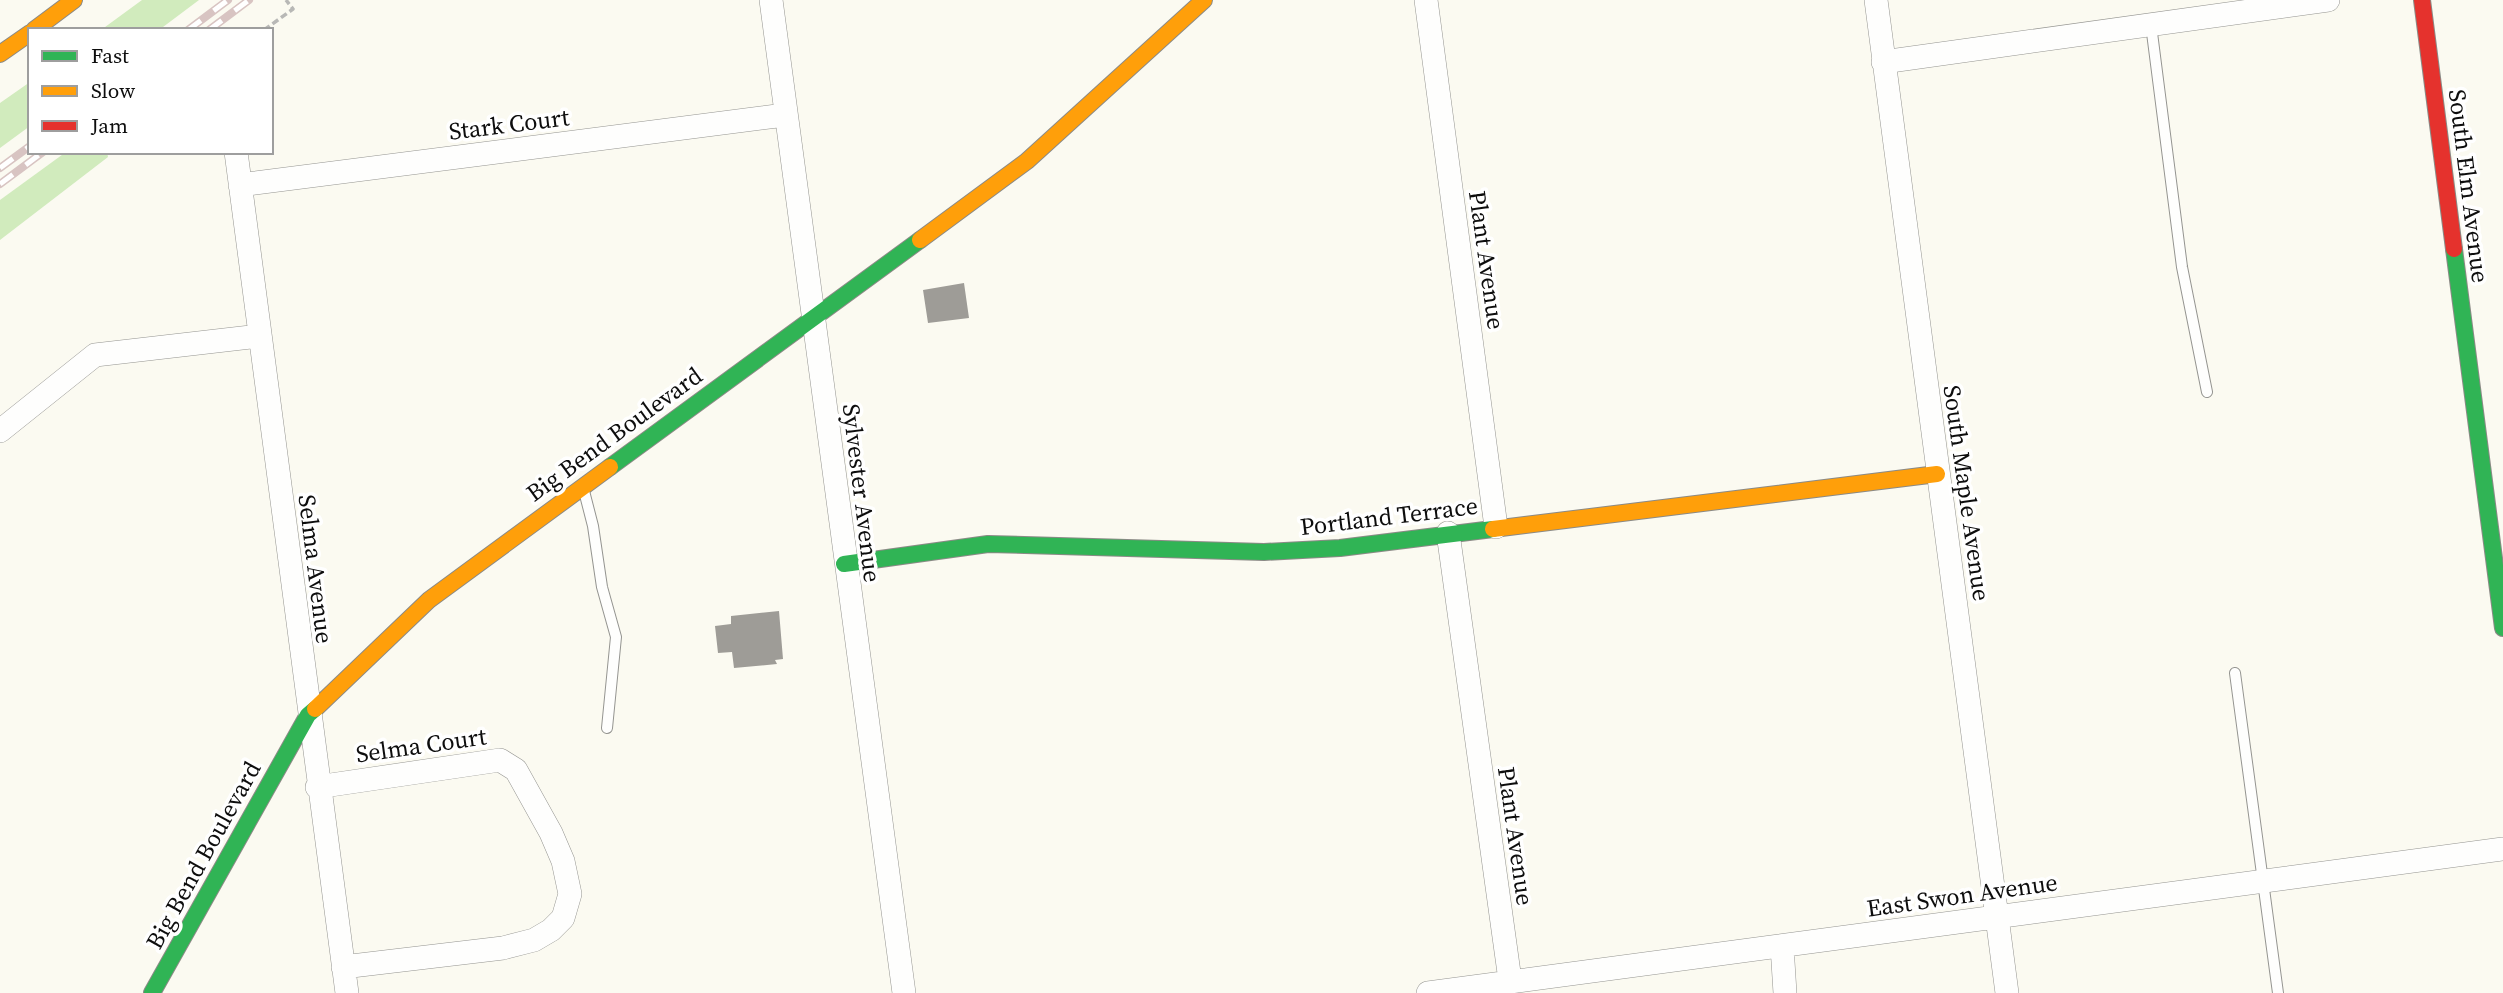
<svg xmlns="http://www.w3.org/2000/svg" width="2503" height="993" viewBox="0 0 2503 993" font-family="'Source Serif 4',serif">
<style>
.forest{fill:#d1ebbd}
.building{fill:#9e9c97}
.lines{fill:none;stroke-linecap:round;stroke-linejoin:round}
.lane-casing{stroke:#949490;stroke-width:12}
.street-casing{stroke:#949490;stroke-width:24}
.fast-casing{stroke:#8b8a86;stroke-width:18}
.slow-casing{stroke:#8b8a86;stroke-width:18}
.jam-casing{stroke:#8b8a86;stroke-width:18}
.path{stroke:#b8b8b6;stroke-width:3.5;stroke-dasharray:7 3.5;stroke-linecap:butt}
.lane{stroke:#fefefd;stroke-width:10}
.street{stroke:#fefefd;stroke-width:23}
.fast{stroke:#30b455;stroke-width:16}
.slow{stroke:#ff9f0a;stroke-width:16}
.jam{stroke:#e5322d;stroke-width:16}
.rail-casing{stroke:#d8c4c2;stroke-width:8}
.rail{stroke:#fff;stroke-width:5;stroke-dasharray:16;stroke-linecap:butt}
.labels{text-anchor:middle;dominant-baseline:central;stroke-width:7;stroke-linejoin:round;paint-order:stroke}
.street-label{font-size:24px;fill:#0d0d0d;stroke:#fff}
</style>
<rect width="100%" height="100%" fill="#fbfaf1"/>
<path class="forest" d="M142,0h57l-40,30h-58z
M30,82v44l-30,22v-45z
M66,152h41l1,5 -108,83v-40z"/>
<path class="building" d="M964,283l5,35 -41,5 -5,-33z
M779,611l4,48 -8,1 2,4 -43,4 -2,-16 -14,1 -3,-27 16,-2v-8z"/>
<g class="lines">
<g class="lane-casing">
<path id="lane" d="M2151,25l31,242 25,125
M584,491l9,35 9,61 14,50 -9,91
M2235,673l43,320"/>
</g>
<g class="street-casing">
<path id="street" d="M771,0l133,993
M1426,0l70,527
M1876,0l131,993
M1883,62l445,-62
M236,152l111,841
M240,185l545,-70
M0,431l95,-76 164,-19
M1448,533l62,447
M317,787l183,-27 16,10 35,63 12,28 7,33 -7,24 -12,12 -17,10 -31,8 -160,19
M1782,946l3,47
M1428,993l1075,-144"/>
</g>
<g class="fast-casing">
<path id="fast" d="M2454,249l49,379
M610,467l310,-227
M844,564l144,-20 276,8 76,-4 153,-19
M152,993l156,-278 7,-6"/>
</g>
<g class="slow-casing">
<path id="slow" d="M34,30l40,-30
M0,54l30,-21
M920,240l107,-79 177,-161
M1493,529l444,-55
M315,709l114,-109 181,-133"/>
</g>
<g class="jam-casing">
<path id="jam" d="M2422,0l32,249"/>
</g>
<path class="path" d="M264,30l29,-21 -7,-9"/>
<use href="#lane" class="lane"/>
<use href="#street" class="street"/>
<use href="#fast" class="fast"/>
<use href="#slow" class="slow"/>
<use href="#jam" class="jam"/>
<g class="rail-casing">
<path id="rail" d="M188,30l40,-30
M209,30l40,-30
M0,168l30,-22
M0,184l43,-32"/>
</g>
<use href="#rail" class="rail"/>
</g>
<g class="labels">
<g class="street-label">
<text transform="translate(509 124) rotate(-7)">Stark Court</text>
<text transform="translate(2469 186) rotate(83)">South Elm Avenue</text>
<text transform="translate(1487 260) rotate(82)">Plant Avenue</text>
<text transform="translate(614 434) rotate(-36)">Big Bend Boulevard</text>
<text transform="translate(862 493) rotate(83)">Sylvester Avenue</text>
<text transform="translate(1967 493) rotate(82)">South Maple Avenue</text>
<text transform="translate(1389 516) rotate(-7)">Portland Terrace</text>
<text transform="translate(316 569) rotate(83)">Selma Avenue</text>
<text transform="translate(421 745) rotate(-8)">Selma Court</text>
<text transform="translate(1516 836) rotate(82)">Plant Avenue</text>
<text transform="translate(203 855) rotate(-61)">Big Bend Boulevard</text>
<text transform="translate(1962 895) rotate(-8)">East Swon Avenue</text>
</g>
</g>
<rect x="28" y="28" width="245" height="126" fill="#ffffff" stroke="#9e9e9e" stroke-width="2"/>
<rect x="42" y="51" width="35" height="10" fill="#30b455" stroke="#9e9e9e" stroke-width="2"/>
<text x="91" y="63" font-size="21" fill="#0d0d0d">Fast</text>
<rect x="42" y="86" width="35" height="10" fill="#ff9f0a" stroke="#9e9e9e" stroke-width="2"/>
<text x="91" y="98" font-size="21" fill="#0d0d0d">Slow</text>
<rect x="42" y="121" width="35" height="10" fill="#e5322d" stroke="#9e9e9e" stroke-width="2"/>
<text x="91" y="133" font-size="21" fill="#0d0d0d">Jam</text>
</svg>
